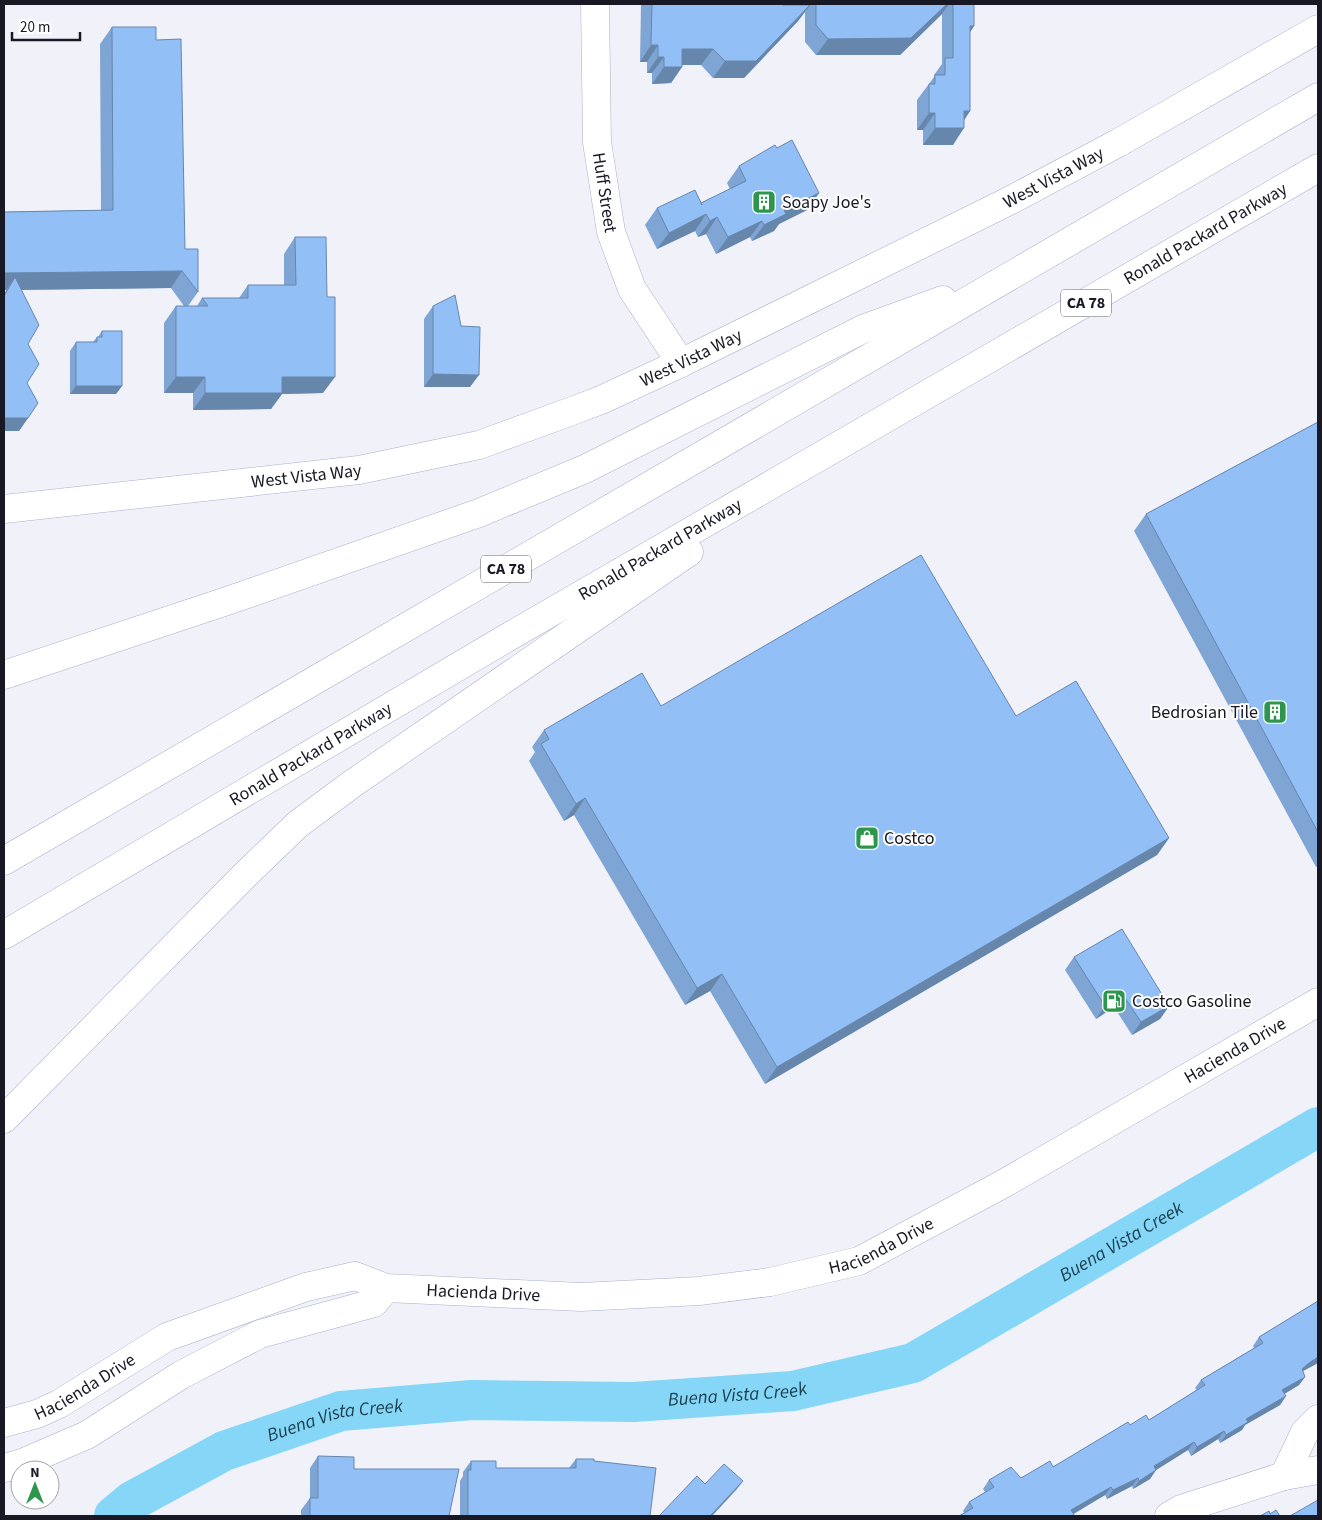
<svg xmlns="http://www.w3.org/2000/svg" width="1322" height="1520" viewBox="0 0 1322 1520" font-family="'Source Sans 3',sans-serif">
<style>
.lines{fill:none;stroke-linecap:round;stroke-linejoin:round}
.river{stroke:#86d6f7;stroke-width:40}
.minor-casing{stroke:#aaafcf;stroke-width:29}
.major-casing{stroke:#aaafcf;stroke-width:29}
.highway-casing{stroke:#aaafcf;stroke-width:29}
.minor{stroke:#fff;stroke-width:28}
.major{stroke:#fff;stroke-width:28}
.highway{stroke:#fff;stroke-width:28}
.wall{fill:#7ea5d4}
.shaded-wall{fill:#6686ac}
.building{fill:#92c0f6;stroke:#6686ac}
.labels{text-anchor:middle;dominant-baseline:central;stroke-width:4;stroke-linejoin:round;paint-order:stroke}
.shield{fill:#fff;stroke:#5d5e66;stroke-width:1}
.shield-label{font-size:16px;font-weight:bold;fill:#181925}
.street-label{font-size:18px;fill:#181925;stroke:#fff}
.poi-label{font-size:18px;fill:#181925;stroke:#fff;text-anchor:start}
.water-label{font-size:19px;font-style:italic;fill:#1b3f4e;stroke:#fff}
</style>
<rect width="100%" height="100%" fill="#f1f2f9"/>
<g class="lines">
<path class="river" id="s1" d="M114,1516l18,-15 92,-50 117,-40 131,-11 162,2 159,-11 120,-28 405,-236"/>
<g class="minor-casing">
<g id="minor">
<path id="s2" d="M595,4l2,138 14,90 21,57 49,74"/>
<path d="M1284,1476l21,-44 13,-13"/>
<path d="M1169,1516l12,-7 103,-33 34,-6"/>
</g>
</g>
<g class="major-casing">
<g id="major">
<path id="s3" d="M4,509l355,-39 120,-25 93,-34 29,-11 80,-37 328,-162 109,-58 200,-114"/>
<path id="s4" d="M4,1423l33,-9 22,-10 108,-67 139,-50 49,-11 31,12 195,9 118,-6 71,-9 89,-21 144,-77 315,-182"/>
<path d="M4,1468l18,-5 65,-28 94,-60 79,-41 114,-31 12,-15"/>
</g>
</g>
<g class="highway-casing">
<g id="highway">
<path d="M4,675l223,-74 252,-88 106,-44 278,-140 80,-29"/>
<path d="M4,861l1314,-764"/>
<path id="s5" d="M4,935l506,-299 808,-468"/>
<path d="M4,1119l241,-244 53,-51 54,-40 337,-232"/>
</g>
</g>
<use href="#minor" class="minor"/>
<use href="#major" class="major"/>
<use href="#highway" class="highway"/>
</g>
<path class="wall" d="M641,4h142v1h22v-1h169v22l-4,6v79l-6,9 -11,25h-30v-15h-6v-30l17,-23v-2l8,-11v-50l-42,41h-84l-11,-13v-30l-7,9 -54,57h-31l-12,-13h-19v2l-11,16 -19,1v-11h-5v-11h-7z
M112,27l44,13 29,209 13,43 -10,14h9l5,-8h37l9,-13h36v-31l11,-17 28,156 -41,1 -11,15 -78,1v-17h-29v-70l12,-17h8l-13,-18 -150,2 7,54 -1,39 1,35 -9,13h-15v-137l2,-4h-2v-78l97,-2 -1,-166z
M777,148l42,45 -12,17 -28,14 -5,7 -22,10 -2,-4 -34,17 -10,-20 -8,3 -3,-6 -38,18 -12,-24 12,-17 44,-5 29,-14 -3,-6 12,-17z
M433,306l37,81h-46v-68z
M102,331l20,55 -6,8h-46v-43l6,-9h17l4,-5h1z
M1318,422v444l-2,1 -182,-336 12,-17z
M661,706l355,10 153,122 -12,17 -392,229 -55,-93 -25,14 -111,-190 -10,6 -35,-60 6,-9 -3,-5 12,-17z
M1074,957l95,49 -9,13 -28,16 -18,-28 -18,12 -31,-49z
M1318,1301v62l-15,8 2,6 -6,8 -15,9 2,2 -6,9 -35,20 -3,5 -22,13 -2,-4 -27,17 -3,-6 -32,20 -6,9 -17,10 -1,-3 -25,13 -2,-4 -31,19v2h-115l5,-3 -1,-2 6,-9 16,-10 -2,-3 6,-9 32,-2 32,-11 77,-42 19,-5 48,-30 -2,-2 6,-8 53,-32 -1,-2 6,-9z
M318,1456l131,60h-148v-6l9,-12v-30z
M576,1459l18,2 56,55h-190v-35l3,-5v-4l8,-11 25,7h73z"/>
<path class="shaded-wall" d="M947,4h2l-7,10 -42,41h-84l12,-16z
M810,5l-12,16 -54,57h-31l12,-17z
M970,26h4l-11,17z
M651,45h7l-11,17h-7z
M682,49h31l-12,16h-31z
M658,57h6l-12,16h-5z
M664,67h18l-11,16 -19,1z
M964,111h6l-11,17z
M929,113h6l-12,17h-6z
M935,128h29l-11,17h-30z
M819,193l-12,17 -28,14 -5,7 -22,10 12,-16 20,-15z
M706,214l-11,17 -38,18 12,-16z
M717,217l-11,17 -8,3 12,-16z
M762,221l-12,16 -34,17 12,-17z
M182,271l-11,17 -164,2 8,-13 -9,13h-2v-17z
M433,374l46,1 -9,12h-46z
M176,377h29l-12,16h-29z
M282,377h53l-12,16 -41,1 -11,15 -78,1 12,-17z
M76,386h46l-6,8h-46z
M4,418h24l-9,13h-15z
M585,798l-11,17 -10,6 12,-17z
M1169,838l-12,17 -392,229 12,-17z
M722,974l-12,17 -25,14 12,-17z
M1123,995l-9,12 -18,12 9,-13z
M1169,1006l-9,13 -28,16 9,-13z
M1318,1357v6l-15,8 -1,-2 7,-6z
M1305,1377l-6,8 -23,14 6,-9z
M1286,1396l-6,9 -35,20 -3,5 -22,13 6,-8 20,-16z
M1224,1431l-6,8 -27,17 6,-9z
M1194,1442l-6,8 -40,25 6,-9z
M1156,1470l-6,9 -17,10 6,-8z
M1138,1478l-6,8 -25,13 6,-9z
M743,1481l-6,8 -25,27h-2z
M1111,1487l-6,8 -36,21 2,-6z"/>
<path class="building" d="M652,4h131v1h27l-54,56h-31l-12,-12h-31v18h-18v-10h-6v-12h-7z
M816,4h131l-36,34 -83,1 -12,-14z
M953,4h21v22h-4v85h-6v17h-29v-15h-6v-29h6v-9h10v-17h8z
M112,27h44v13l25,-1 4,210h13v43l-16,-21 -178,2v-61l109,-2z
M792,140l27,53 -35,17 2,4 -22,11 -2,-4 -34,16 -11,-20 -7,4 -4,-7 -37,19 -12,-25 38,-18 7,15 -1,-2 45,-22 -7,-15 36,-21 2,3z
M295,237h31l1,60h8v80h-53v16h-77v-16h-29v-71h32l-6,-8h46v-13h48z
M15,277l24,48 -11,19 11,20 -12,19 11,20 -10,15h-24v-122z
M455,295l6,31 19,1 -1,48 -46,-1v-68z
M102,331h20v55h-46v-44h21v-5h5z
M1318,422v410l-172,-318z
M921,555l95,161 60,-35 93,157 -392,229 -55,-93 -25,14 -112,-190 -9,6 -35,-60 8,-5 -5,-9 98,-57 19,33z
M1122,929l47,77 -28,16 -18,-27 -18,11 -31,-49z
M1318,1301v56l-9,6 -7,6 3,8 -23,13 4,6 -40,23 2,3 -22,13 -2,-4 -27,16 -3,-5 -40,24 2,4 -17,11 -1,-3 -25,12 -2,-3 -40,23 3,5 -1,1h-114l14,-8 -4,-6 25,-15 -5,-7 22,-13 10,11 29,-17 3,6 75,-45 2,3 16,-10 3,5 56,-35 -4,-5 62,-37 -4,-6z
M318,1456l36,1v12h105l-10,47h-139v-18h8z
M576,1459h18v2l62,7 -6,48h-182v-46h3v-9h25v7h80z
M724,1464l19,17 -33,35h-51l38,-40 8,8z
M1318,1500v16h-28z
M1276,1510l4,6h-20l9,-5 1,3z"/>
<defs>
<g id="building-square" transform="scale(1.25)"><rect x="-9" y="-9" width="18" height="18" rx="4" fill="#2d964d" stroke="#fff"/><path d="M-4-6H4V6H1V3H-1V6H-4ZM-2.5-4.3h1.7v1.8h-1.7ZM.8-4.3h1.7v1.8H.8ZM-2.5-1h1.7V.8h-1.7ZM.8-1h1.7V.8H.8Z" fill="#fff"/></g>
<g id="shop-square" transform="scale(1.25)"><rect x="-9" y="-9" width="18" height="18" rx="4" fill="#2d964d" stroke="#fff"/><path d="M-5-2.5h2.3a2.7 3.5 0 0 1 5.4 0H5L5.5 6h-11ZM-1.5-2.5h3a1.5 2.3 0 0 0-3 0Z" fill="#fff"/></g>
<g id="fuel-square" transform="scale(1.25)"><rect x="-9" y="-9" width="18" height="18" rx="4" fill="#2d964d" stroke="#fff"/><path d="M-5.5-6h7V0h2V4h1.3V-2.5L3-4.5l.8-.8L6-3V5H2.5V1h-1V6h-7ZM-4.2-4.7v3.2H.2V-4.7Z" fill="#fff"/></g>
</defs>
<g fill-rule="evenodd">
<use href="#building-square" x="764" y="202"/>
<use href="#building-square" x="1275" y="712"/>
<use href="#shop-square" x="867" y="838"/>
<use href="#fuel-square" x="1114" y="1001"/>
</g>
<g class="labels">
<g class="shield">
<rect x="1061" y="289.5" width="50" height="27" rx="4"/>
<rect x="481" y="555.5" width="50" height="27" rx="4"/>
</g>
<g class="shield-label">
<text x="1086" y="303">CA 78</text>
<text x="506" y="569">CA 78</text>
</g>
<g class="street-label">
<text stroke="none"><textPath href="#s3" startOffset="1114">West Vista Way</textPath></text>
<text stroke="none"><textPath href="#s2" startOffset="189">Huff Street</textPath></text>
<text stroke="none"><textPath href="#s5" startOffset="1391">Ronald Packard Parkway</textPath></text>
<text stroke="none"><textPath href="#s3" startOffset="709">West Vista Way</textPath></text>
<text stroke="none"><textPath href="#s3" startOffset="304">West Vista Way</textPath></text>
<text stroke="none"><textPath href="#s5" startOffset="761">Ronald Packard Parkway</textPath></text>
<text stroke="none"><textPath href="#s5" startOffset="356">Ronald Packard Parkway</textPath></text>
<text stroke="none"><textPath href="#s4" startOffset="1324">Hacienda Drive</textPath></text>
<text stroke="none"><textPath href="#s4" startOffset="919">Hacienda Drive</textPath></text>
<text stroke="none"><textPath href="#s4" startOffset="514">Hacienda Drive</textPath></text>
<text stroke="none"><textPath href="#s4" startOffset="89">Hacienda Drive</textPath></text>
</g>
<g class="poi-label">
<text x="782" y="202">Soapy Joe's</text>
<text x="1258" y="712" text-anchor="end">Bedrosian Tile</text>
<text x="884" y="838">Costco</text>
<text x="1132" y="1001">Costco Gasoline</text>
</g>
<g class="water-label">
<text stroke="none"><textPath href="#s1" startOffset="1069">Buena Vista Creek</textPath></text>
<text stroke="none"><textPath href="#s1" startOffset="649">Buena Vista Creek</textPath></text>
<text stroke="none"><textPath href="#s1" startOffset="244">Buena Vista Creek</textPath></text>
</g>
</g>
<rect width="1322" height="1520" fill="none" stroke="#181925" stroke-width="10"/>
<g transform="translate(35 1485)"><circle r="24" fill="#ffffff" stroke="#a3a3a8"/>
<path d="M0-4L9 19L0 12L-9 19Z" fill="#2d964d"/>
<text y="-8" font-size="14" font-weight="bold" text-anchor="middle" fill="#181925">N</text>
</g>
<path d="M12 32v8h68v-8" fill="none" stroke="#181925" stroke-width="2.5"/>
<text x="20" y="32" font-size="15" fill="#181925" stroke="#ffffff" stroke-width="4" paint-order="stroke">20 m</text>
</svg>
